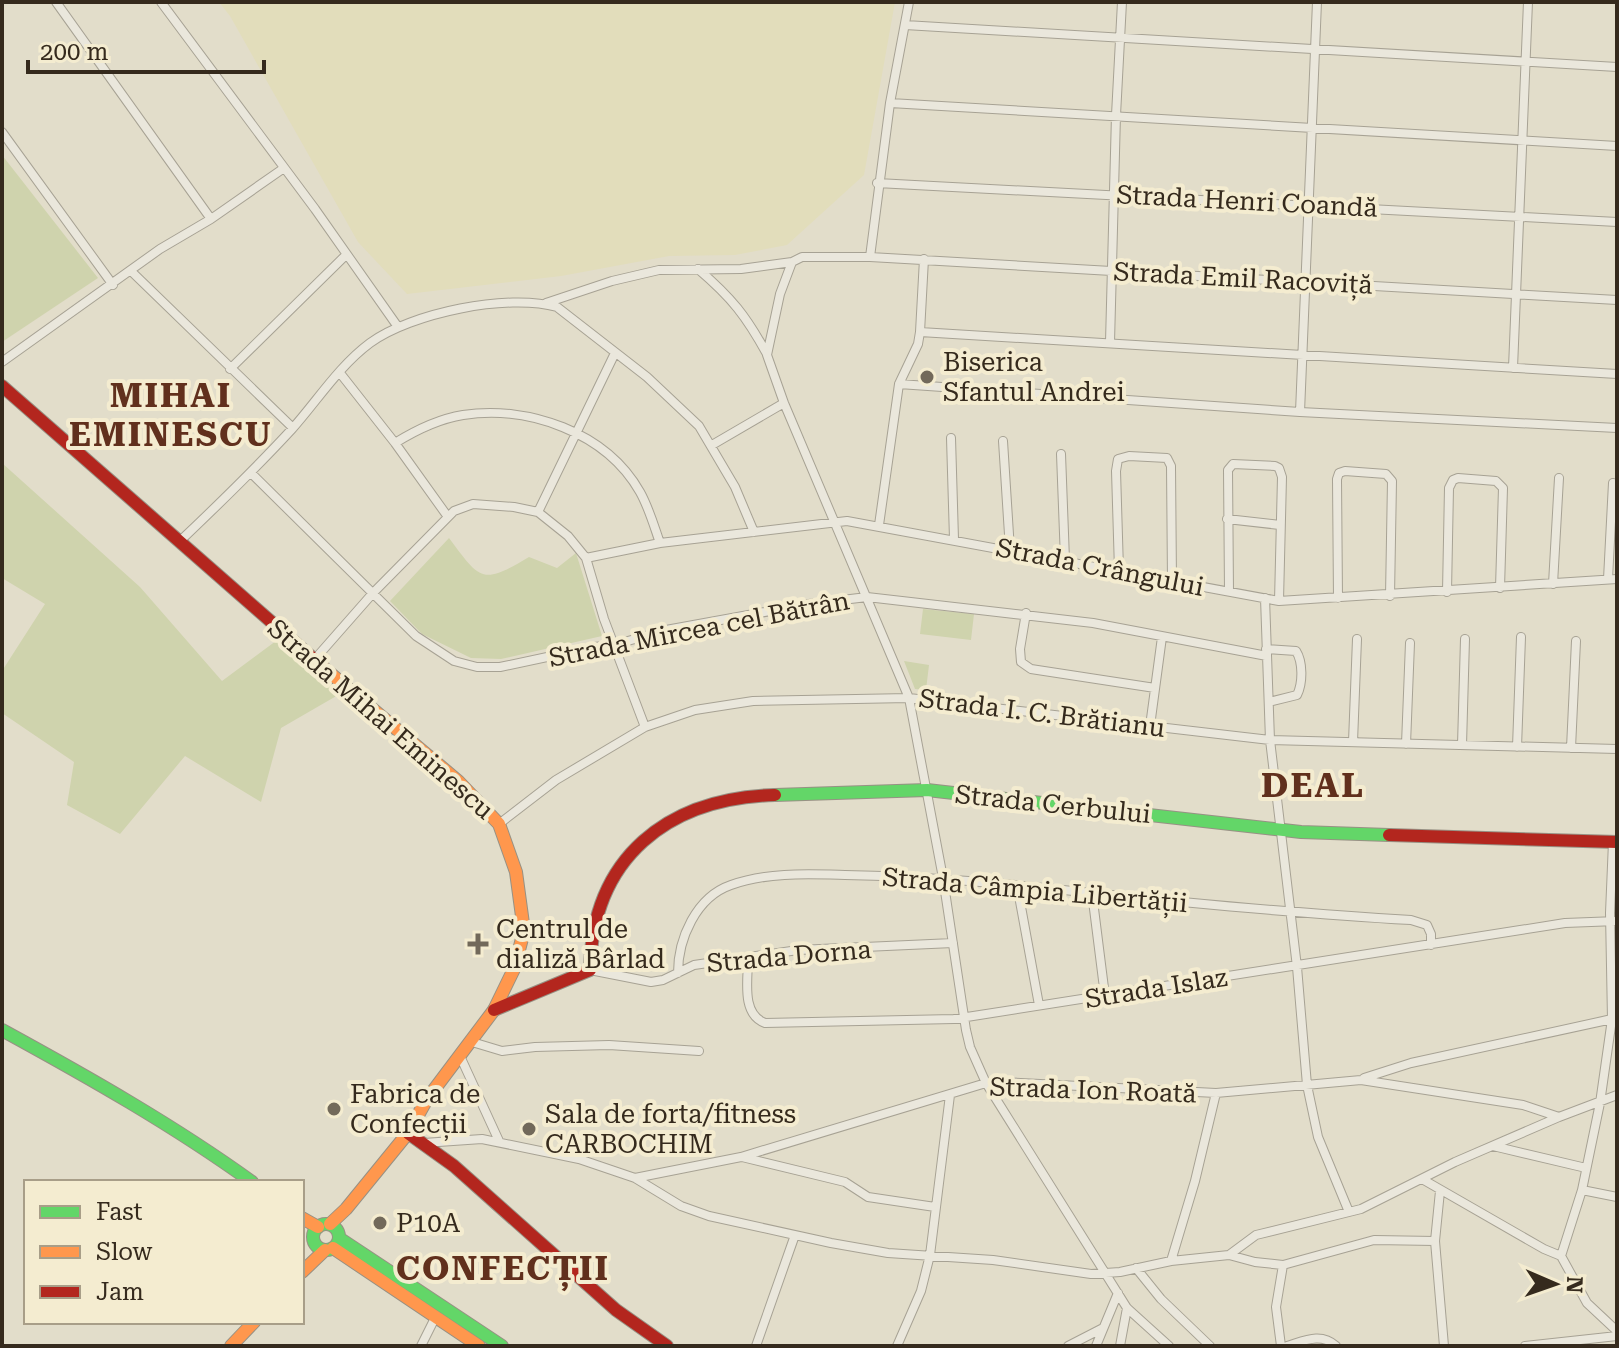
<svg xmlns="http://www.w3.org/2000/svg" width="1619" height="1348" viewBox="0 0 1619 1348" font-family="'Roboto Serif',serif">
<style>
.farmland{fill:#e2ddbb}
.green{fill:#cfd3ad}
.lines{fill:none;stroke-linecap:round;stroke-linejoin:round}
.street-casing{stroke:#a7a294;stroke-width:10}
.fast-casing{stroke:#979184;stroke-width:14}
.slow-casing{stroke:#979184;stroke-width:14}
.jam-casing{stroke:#979184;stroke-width:14}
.street{stroke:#eae7dc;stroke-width:8}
.fast{stroke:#63d668;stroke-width:12}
.slow{stroke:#ff974d;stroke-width:12}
.jam{stroke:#b3261e;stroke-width:12}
.poi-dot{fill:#72695a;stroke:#f4ecd0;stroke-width:3}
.labels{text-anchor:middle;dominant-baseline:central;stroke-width:8;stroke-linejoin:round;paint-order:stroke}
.street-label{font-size:26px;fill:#352a1d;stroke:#f4ecd0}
.poi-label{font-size:26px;fill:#352a1d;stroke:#f4ecd0;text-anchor:start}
.district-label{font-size:34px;font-weight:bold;letter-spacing:2px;fill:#61301d;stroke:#f4ecd0}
</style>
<rect width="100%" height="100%" fill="#e2ddca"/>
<path class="farmland" d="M219,2h676l-31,173 -77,70 -52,10 -66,1 -108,20 -154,18 -49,-52 -128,-226z"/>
<path class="green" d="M2,155l96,123 -96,64z
M2,463l138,124 82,94 62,-46 61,56 -64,37 -20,74 -76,-46 -65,78 -53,-29 7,-43 -72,-49v-42l43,-67 -43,-26z
M449,538c32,43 33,47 80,19l28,11 19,-15 26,83 -101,23 -30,-1 -49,-24 -32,-33z
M923,609l51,5 -3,26 -51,-6z
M904,661l25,4 -3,25 -11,-1z"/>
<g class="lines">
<g class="street-casing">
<path id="street" d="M56,2l155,217
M161,2l154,207 83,118
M909,2l-19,101 -20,154h-68l-10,5 -12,32 -13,61 17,48 125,295 34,180 23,152 4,17 16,36 141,225 42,38
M905,25l712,42
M890,103l727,43
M2,132l111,153
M877,183l740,39
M870,257l747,43
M698,269c34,29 48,47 69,85
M131,271l162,157
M546,303l66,-22 47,-11 82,-1 51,-7
M920,332l697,42
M1110,342l6,-227 6,-113
M2,362l158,-113 51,-30 73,-51
M1513,368l15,-366
M230,369l116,-114
M340,373l55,70
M899,384l401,28 317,16
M1300,412l17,-410
M951,438l3,101
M1003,441l7,109
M712,445l72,-42
M1061,454l4,106
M251,473l165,163 38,25 23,6h23l94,-20 20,-2 52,-15 143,-26 58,-7 226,26 174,33
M538,512l77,-159
M448,517l-53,-74c21,-13 43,-24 68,-28 65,-10 143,17 177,77 9,16 14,34 20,51
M1227,519l53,6
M879,525l20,-141 19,-40 2,-12 4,-73
M179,542c39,-37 77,-74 113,-113 25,-28 47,-63 78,-86 41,-30 138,-50 187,-36l90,70 52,49 36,61 19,45
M586,558l74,-15 187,-22 432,80 338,-22
M1119,570l-3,-99 2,-12 11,-3 38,2 4,8 1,115
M1608,579l5,-96
M1553,584l6,-106
M1229,591l-1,-121 5,-6 42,2 4,2 3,9 -3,124
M1447,592l2,-104 4,-8 5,-2 38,3 7,7 -3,100
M1265,598l5,142 27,227 10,118 11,52 31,75
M1338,598l-1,-119 2,-6 6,-2 41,3 6,7 -2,115
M1026,613l-6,36 1,13 10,7 124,19
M1266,649l30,2c7,11 7,32 1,44l-28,7
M315,659l58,-66 81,-82 19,-7 41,3 24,5 30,24 18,22 18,61 41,108
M1150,726l12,-89
M1353,742l4,-103
M1406,744l4,-101
M1462,745l3,-106
M1517,747l4,-110
M1571,748l5,-107
M499,824l57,-44 89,-53 50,-17 58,-9 156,-3 361,42 347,9
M1613,842l-3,71 2,106 -12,84 -18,87 -21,66 26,47 30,28
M1017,885l22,120
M1092,893l13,103
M748,959c0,21 -7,55 17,64l189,-4 611,-96 52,-2
M590,970l61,12 12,-2 31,-15 104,-15 155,-7
M678,973c0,-34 18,-76 53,-88 36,-13 77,-11 114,-10 83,1 164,9 247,18 106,11 213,21 319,27l16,5 4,9v11
M472,1042l30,9 33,-4 74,-2 90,6
M460,1056l39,85
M1364,1078l47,-15 201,-44
M424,1143l58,-4 97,20 56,19 46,28 28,10 122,27 57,10 105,7 98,14 29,-2 51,-11 58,-6 27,-20 105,-26 94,-47 104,-45 58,-22
M1493,1146l93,22
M742,1157l103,25 23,15 67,10
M635,1178l106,-21 245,-74 16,-1 214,11 145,-13 162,25 36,12
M1422,1179l122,70 17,7
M1582,1190l35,7
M1440,1191l-5,50 9,105
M1229,1255l26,7 28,3 91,-25 61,1
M1171,1261l24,-80 21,-88
M1136,1268l25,31 49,47
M421,1346l15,-30
M756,1346l39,-111
M897,1346l24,-55 9,-36 20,-160
M1068,1346l35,-18
M1096,1346l22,-53
M1120,1346l7,-38
M1281,1346l-5,-39 7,-42
M1287,1346c17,-5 34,-14 49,0
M1525,1346l92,-10"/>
</g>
<g class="fast-casing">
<path id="fast" d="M775,795l152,-5 374,42 88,3
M2,1030c86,47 171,95 250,152
M313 1237a13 13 0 1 1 26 0a13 13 0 1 1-26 0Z
M339,1238l163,108"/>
</g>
<g class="slow-casing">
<path id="slow" d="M324,668l134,113 41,43 17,48 8,59 -10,38 -20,41 -67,89 -19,34 -62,76 -16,15
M302,1218l16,9
M333,1248l146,98
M302,1272l23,-22
M231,1346l23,-24"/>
</g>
<g class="jam-casing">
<path id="jam" d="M2,386l322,282
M1389,835l228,7
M494,1010l96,-40c2,-113 78,-172 185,-175
M408,1133l46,33 162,144 51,36"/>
</g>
<use href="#street" class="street"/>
<use href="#fast" class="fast"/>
<use href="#slow" class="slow"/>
<use href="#jam" class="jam"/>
</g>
<g class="poi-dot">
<circle cx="927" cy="377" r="8"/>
<path d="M474 932h8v8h8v8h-8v8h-8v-8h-8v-8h8z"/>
<circle cx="334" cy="1109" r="8"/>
<circle cx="529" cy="1129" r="8"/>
<circle cx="380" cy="1223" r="8"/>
</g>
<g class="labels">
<g class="street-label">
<text transform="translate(1247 201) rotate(3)">Strada Henri Coandă</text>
<text transform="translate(1243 278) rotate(3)">Strada Emil Racoviță</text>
<text transform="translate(1100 567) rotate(11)">Strada Crângului</text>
<text transform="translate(699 629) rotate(-11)">Strada Mircea cel Bătrân</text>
<text transform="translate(1042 713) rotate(7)">Strada I. C. Brătianu</text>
<text transform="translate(381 719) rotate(41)">Strada Mihai Eminescu</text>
<text transform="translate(1053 804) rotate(6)">Strada Cerbului</text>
<text transform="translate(1035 890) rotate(5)">Strada Câmpia Libertății</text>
<text transform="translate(789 956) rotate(-5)">Strada Dorna</text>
<text transform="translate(1156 988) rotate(-9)">Strada Islaz</text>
<text transform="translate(1093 1090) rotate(2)">Strada Ion Roată</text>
</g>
<g class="poi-label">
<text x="943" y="362">Biserica<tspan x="943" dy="30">Sfantul Andrei</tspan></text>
<text x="496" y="929">Centrul de<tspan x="496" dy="30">dializă Bârlad</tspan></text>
<text x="350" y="1094">Fabrica de<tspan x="350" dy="30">Confecții</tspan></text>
<text x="545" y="1114">Sala de forta/fitness<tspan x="545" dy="30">CARBOCHIM</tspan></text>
<text x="396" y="1223">P10A</text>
</g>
<g class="district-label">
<text x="171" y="395">MIHAI<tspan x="171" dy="39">EMINESCU</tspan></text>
<text x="1313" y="785">DEAL</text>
<text x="503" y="1268">CONFECȚII</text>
</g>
</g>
<rect width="1619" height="1348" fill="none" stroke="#352a1d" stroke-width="8"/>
<rect x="24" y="1180" width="280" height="144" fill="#f4ecd0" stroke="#a89e88" stroke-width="2"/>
<rect x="40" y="1206" width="40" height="12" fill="#63d668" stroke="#a89e88" stroke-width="2"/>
<text x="96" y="1220" font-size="24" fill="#352a1d">Fast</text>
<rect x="40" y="1246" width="40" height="12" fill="#ff974d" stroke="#a89e88" stroke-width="2"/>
<text x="96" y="1260" font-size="24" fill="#352a1d">Slow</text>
<rect x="40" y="1286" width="40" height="12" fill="#b3261e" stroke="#a89e88" stroke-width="2"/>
<text x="96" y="1300" font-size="24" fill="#352a1d">Jam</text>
<g transform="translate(1555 1284) rotate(92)" stroke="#f4ecd0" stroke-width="6" paint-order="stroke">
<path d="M0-6L14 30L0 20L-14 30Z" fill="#352a1d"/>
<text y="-12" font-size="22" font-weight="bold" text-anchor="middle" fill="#352a1d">N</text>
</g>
<path d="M28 60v12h236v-12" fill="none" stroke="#352a1d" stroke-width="4"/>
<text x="40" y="60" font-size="24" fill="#352a1d" stroke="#f4ecd0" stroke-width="6" paint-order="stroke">200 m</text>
</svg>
